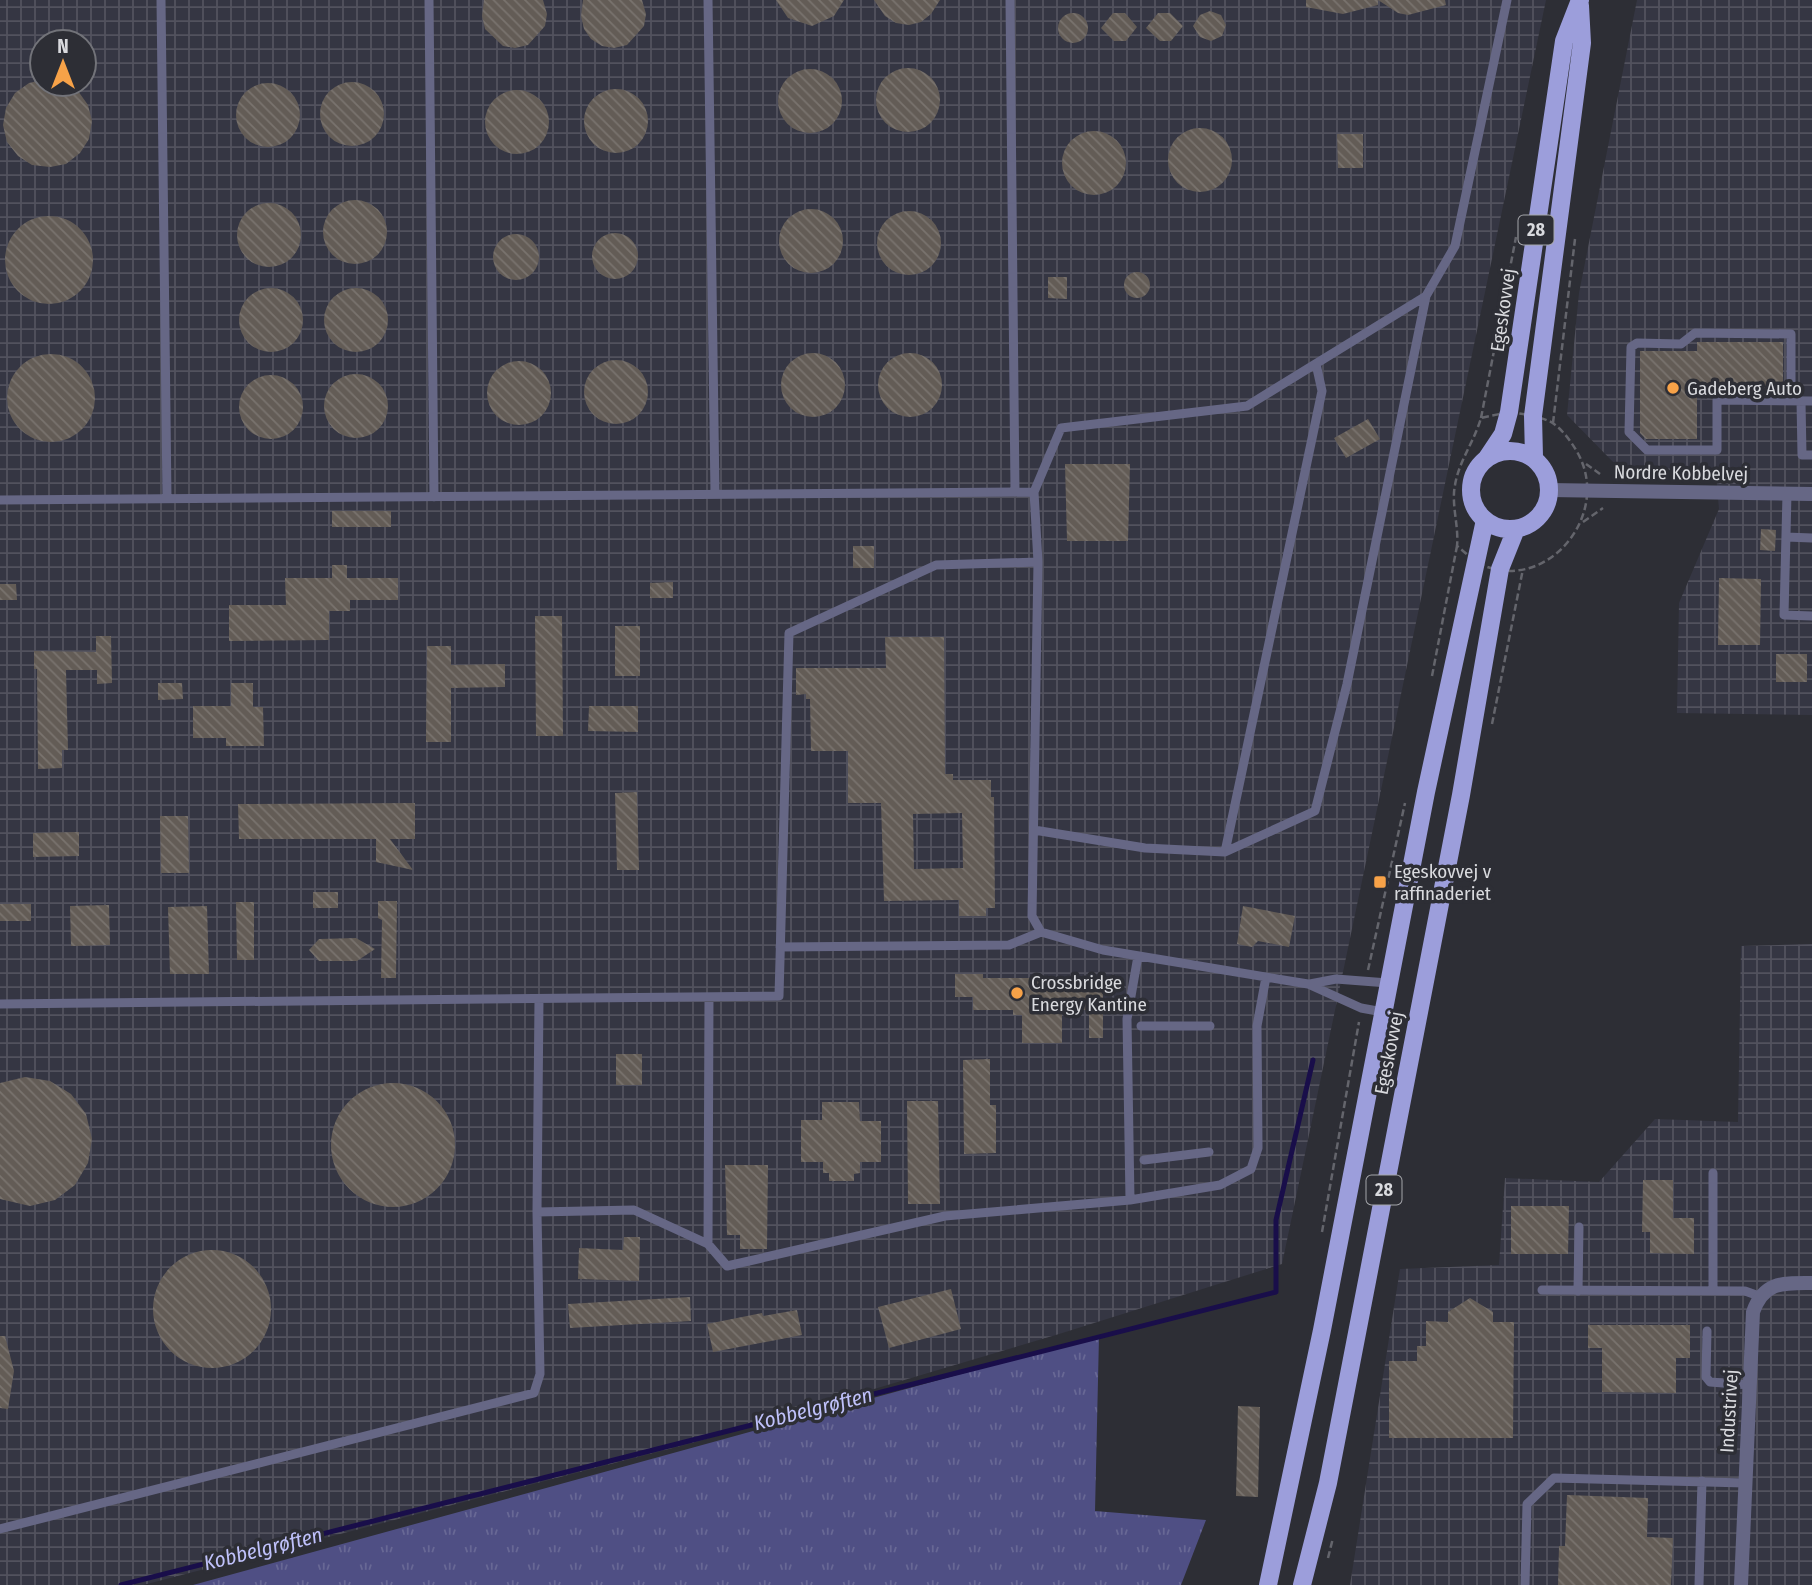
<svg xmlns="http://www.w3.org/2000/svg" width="1812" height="1585" viewBox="0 0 1812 1585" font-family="'Fira Sans Condensed',sans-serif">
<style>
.industrial{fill:url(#industrial-grid);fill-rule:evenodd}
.grass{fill:url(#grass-tufts)}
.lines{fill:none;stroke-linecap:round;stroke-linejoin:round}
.stream{stroke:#190e4a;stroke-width:5}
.building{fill:url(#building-back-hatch);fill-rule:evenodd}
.path{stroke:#64656c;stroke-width:2.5;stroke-dasharray:7 3.5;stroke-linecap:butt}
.service{stroke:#666785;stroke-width:9}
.minor{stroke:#666785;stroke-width:14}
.tertiary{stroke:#666785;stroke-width:14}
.primary{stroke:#9c9edb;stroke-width:18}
.poi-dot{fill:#f7a248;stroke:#2d2e35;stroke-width:2.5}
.labels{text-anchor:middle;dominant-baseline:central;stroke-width:7;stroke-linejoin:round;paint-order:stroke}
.shield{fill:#2d2e35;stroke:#a5a6ab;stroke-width:2}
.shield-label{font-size:18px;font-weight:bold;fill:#d9dade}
.street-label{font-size:19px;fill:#d9dade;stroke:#2d2e35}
.poi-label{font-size:19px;fill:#d9dade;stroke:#2d2e35;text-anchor:start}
.water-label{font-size:21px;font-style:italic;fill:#bfc1fa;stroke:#2d2e35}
</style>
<defs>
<pattern id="industrial-grid" width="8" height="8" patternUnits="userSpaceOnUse" patternTransform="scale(1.75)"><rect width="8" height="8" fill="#353643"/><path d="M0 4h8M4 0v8" fill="none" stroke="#52525e"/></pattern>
<pattern id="grass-tufts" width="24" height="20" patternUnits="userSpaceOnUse" patternTransform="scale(1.75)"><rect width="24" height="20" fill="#4f4f84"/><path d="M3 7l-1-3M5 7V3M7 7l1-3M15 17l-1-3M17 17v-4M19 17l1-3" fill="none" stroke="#686895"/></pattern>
<pattern id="building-back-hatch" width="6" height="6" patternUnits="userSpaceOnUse" patternTransform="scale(1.75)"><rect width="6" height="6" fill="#635c56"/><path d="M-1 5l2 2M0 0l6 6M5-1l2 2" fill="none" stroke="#79736e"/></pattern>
</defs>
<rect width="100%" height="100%" fill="#2d2e35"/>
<path class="industrial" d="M0,0h1546l-264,1264 -223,70 -363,108 -553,143h-143zM42,42h42v42h-42z
M1637,0h175v715l-135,-2 2,-110 40,-94 -3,-34 -99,-9 -50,-51 12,-122z
M1812,944v641h-462l50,-316 99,-4 6,-87 94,4 56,-63 83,3 3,-176z"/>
<path class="grass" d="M1099,1336l-4,175 111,9 -25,65h-988z"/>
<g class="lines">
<path class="stream" d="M121,1585l1155,-293v-72l37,-160"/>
</g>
<path class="building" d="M484,0h59l4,14 -2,12 -17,19 -13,3 -12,-2 -18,-17 -3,-13z
M583,0h59l4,14 -2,12 -17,19 -13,3 -12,-2 -11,-7 -7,-10 -3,-13z
M776,0h68l-10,16 -22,10 -24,-8z
M874,0h66l-9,14 -10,8 -12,3 -13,-2 -11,-7z
M1306,0h139l1,5 -38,10 -10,-2 -20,-13v5l-35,9 -37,-7z
M1210,11l11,4 5,10 -4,11 -11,5 -11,-4 -7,-11 7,-11z
M1058 28a15 15 0 1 1 30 0a15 15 0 1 1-30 0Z
M1113,13h12l12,14 -11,14h-12l-13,-13z
M1158,13h12l13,13 -12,15h-11l-14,-13z
M876 100a32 32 0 1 1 64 0a32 32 0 1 1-64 0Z
M778 101a32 32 0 1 1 64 0a32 32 0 1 1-64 0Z
M42,80v4h25l11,7 10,14 4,16 -3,18 -9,14 -14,11 -16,3 -18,-2 -14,-9 -11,-14 -4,-17 3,-17 9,-15 14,-10z
M320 114a32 32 0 1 1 64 0a32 32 0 1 1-64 0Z
M236 115a32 32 0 1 1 64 0a32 32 0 1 1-64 0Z
M584 121a32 32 0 1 1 64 0a32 32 0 1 1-64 0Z
M485 122a32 32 0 1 1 64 0a32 32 0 1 1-64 0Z
M1168 160a32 32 0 1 1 64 0a32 32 0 1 1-64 0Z
M1062 163a32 32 0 1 1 64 0a32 32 0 1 1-64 0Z
M1337,134h26v34h-25z
M323 232a32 32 0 1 1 64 0a32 32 0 1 1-64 0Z
M237 235a32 32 0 1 1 64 0a32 32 0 1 1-64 0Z
M779 241a32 32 0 1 1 64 0a32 32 0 1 1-64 0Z
M877 243a32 32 0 1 1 64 0a32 32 0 1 1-64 0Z
M5 260a44 44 0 1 1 88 0a44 44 0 1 1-88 0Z
M592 256a23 23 0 1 1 46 0a23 23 0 1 1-46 0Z
M493 257a23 23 0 1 1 46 0a23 23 0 1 1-46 0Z
M1124 285a13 13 0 1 1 26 0a13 13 0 1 1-26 0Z
M1048,277h19v22l-19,-1z
M239 320a32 32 0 1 1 64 0a32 32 0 1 1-64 0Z
M324 320a32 32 0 1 1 64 0a32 32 0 1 1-64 0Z
M1697,342h86v46h-86v51h-51l-6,-6v-82h57z
M878 385a32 32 0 1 1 64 0a32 32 0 1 1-64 0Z
M781 385a32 32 0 1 1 64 0a32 32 0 1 1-64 0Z
M7 398a44 44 0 1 1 88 0a44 44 0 1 1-88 0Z
M584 392a32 32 0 1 1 64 0a32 32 0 1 1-64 0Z
M487 393a32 32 0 1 1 64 0a32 32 0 1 1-64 0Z
M324 406a32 32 0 1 1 64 0a32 32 0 1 1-64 0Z
M239 407a32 32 0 1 1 64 0a32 32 0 1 1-64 0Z
M1368,419l12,20 -34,19 -12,-20z
M1065,464h65l-2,77h-61z
M332,511h59v16h-59z
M1761,529l15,1 -1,21 -15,-1z
M853,546h21v22h-21z
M332,565h15v13h51v22h-48v11h-21v29l-100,1v-36h57l-1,-27h47z
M1719,578l42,1 -1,66h-42z
M673,582v16h-23v-15z
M0,584h16l1,16h-17z
M535,616h27l1,120h-27z
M615,626h25v50h-25z
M96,636h15l1,47 -15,1v-14h-31l2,80h-6v18l-24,1 -1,-100h-3v-18l62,1z
M885,637h59l1,137h8v6h38v17h3l1,111h-9v8h-27v-16l-75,1 -3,-98h-33v-52h-37l-1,-52h-4v-5l-10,1v-27h90zM962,813l1,55 -49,1 -1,-55z
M427,646h24v19l54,-1v23l-54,1v54h-25z
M1776,654h31v28h-31z
M158,683h24l1,16 -25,1z
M231,683h22v24h10l1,39h-38v-8h-33v-32h38z
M589,706h49v26l-50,-1z
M637,792l2,78h-22l-2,-77z
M415,803v36h-25l23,31 -37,-8v-23h-137l-1,-35z
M160,816h28l1,57h-28z
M79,832v24l-46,1v-24z
M313,892h25v16h-25z
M378,901h19l-1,77h-15l1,-58 -4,-2z
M236,902h18v58h-17z
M0,904h31v17h-31z
M109,905l1,40 -39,1 -1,-40z
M207,906l2,68h-39l-2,-67z
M1243,906l52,10 -6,31 -31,-6 -6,6 -15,-3z
M356,938l19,11 -18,12h-38l-10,-11 10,-11z
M955,974h28v4h120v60h-14v-28h-27v33h-40v-28h-9v-5h-40v-13h-18z
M616,1054h26v31h-26z
M990,1059v46h6v48l-32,1 -1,-94z
M25,1077l25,4 21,13 15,20 6,25 -4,24 -13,22 -20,15 -25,6 -30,-7v-116z
M331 1145a62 62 0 1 1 124 0a62 62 0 1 1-124 0Z
M907,1101h31l2,103h-32z
M822,1102h37l1,19h21v41h-21v11l-6,1v7h-25v-8h-6v-11h-22v-42h21z
M725,1165h43l-1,84h-27v-14h-13z
M1643,1180h30v38h21v36l-44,-1v-21h-8z
M1511,1206h58l-1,48h-57z
M624,1237h16l-1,44 -61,-2 1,-31 44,2z
M153 1309a59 59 0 1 1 118 0a59 59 0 1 1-118 0Z
M951,1289l10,40 -72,19 -11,-41z
M690,1297l1,24 -121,7 -2,-24z
M1470,1298l23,14v10h21l-1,116h-124v-77h28v-15h9v-25l22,1v-10z
M797,1310l5,25 -89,17 -6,-28 55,-11 1,3z
M1588,1325h102v33h-14v35l-74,-1v-44h-14z
M0,1336h5l9,35 -6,38 -8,-1z
M1238,1406l22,1 -2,90 -22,-1z
M1567,1495l81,3 -1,39 26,1 -2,47h-113l1,-39h6z"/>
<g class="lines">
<path class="path" d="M1509,412c14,2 29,4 42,10 10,6 19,18 25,28 39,64 -31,147 -98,113 -7,-4 -14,-12 -21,-17 2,-20 -6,-42 -2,-61 4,-24 19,-43 26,-67z
M1481,418l35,-181
M1553,423l22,-184
M1586,464l14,10
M1583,522l20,-14
M1432,676l25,-130
M1492,724l31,-155
M1368,970l37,-167
M1322,1232l37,-210
M1328,1558l5,-20"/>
<path class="service" d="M161,0l6,498
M429,0l5,497
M708,0l7,494
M1010,0l5,492
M1791,401v-67l-96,-1 -14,11 -44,-1 -6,4 -2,85 18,18h70v-50l95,1
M1801,401l1,54h10
M1787,494l-3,121 28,1
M0,500l1034,-8
M1786,537l26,1
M1038,562l-4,-70 27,-64 186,-22 179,-110 29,-50 52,-246
M1034,830l111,18 80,4 90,-41 32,-127 79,-388
M1225,852l97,-461 -6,-27
M780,947l229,-2 32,-13
M1310,984l26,-5 52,4
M0,1004l779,-8 10,-363 147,-68 102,-3 -6,354 9,16 62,18 205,34 53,24 22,4
M1141,1026h69
M1144,1160l65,-8
M1713,1173v118
M1130,1200l-3,-181 11,-63
M537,1212l97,-2 74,34 19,22 218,-50 185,-16 90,-15 31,-16 7,-21 -1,-122 9,-49
M708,1244l1,-247
M1542,1290l203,1 14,5
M1578,1291l1,-64
M1707,1331l-1,46 4,5 40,3
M0,1529l534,-136 6,-19 -3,-162 2,-213
M1525,1585l2,-81 27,-26 191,5
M1699,1585l3,-104"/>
<path class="minor" d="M1741,1585l12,-273c11,-31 30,-29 59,-29"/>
<path class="tertiary" d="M1549,490l263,4"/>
<path class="primary" d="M1471 490a39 39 0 1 1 78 0a39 39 0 1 1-78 0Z
M1534,457l-1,-41 49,-373 -2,-37
M1487,458l16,-24 6,-22 55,-371 16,-41
M1268,1585l54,-255 104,-538 59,-272
M1302,1585l26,-102 133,-688 39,-226 16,-40"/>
</g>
<g class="poi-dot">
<circle cx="1673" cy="388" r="7"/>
<rect x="1373" y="875" width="14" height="14" rx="3.5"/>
<circle cx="1017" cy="993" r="7"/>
</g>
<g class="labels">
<g class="shield">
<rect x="1518.5" y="215.5" width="35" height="29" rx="5"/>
<rect x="1366.5" y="1175.5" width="35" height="29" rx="5"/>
</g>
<g class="shield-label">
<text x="1536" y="230">28</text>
<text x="1384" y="1190">28</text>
</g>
<g class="street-label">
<text transform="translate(1503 310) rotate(-82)">Egeskovvej</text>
<text transform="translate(1681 473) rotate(1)">Nordre Kobbelvej</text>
<text transform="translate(1389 1053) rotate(-79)">Egeskovvej</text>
<text transform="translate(1729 1411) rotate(-87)">Industrivej</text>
</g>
<g class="poi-label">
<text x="1687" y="388">Gadeberg Auto</text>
<text x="1394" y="871">Egeskovvej v<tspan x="1394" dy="22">raffinaderiet</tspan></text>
<text x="1031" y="982">Crossbridge<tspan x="1031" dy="22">Energy Kantine</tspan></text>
</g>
<g class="water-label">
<text transform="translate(813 1409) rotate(-14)">Kobbelgrøften</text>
<text transform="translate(263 1549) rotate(-14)">Kobbelgrøften</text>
</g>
</g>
<g transform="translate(63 63)"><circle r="33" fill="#2d2e35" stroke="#727379" stroke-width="2"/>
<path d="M0-5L12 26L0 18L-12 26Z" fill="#f7a248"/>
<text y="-10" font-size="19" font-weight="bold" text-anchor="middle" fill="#d9dade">N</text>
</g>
</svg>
